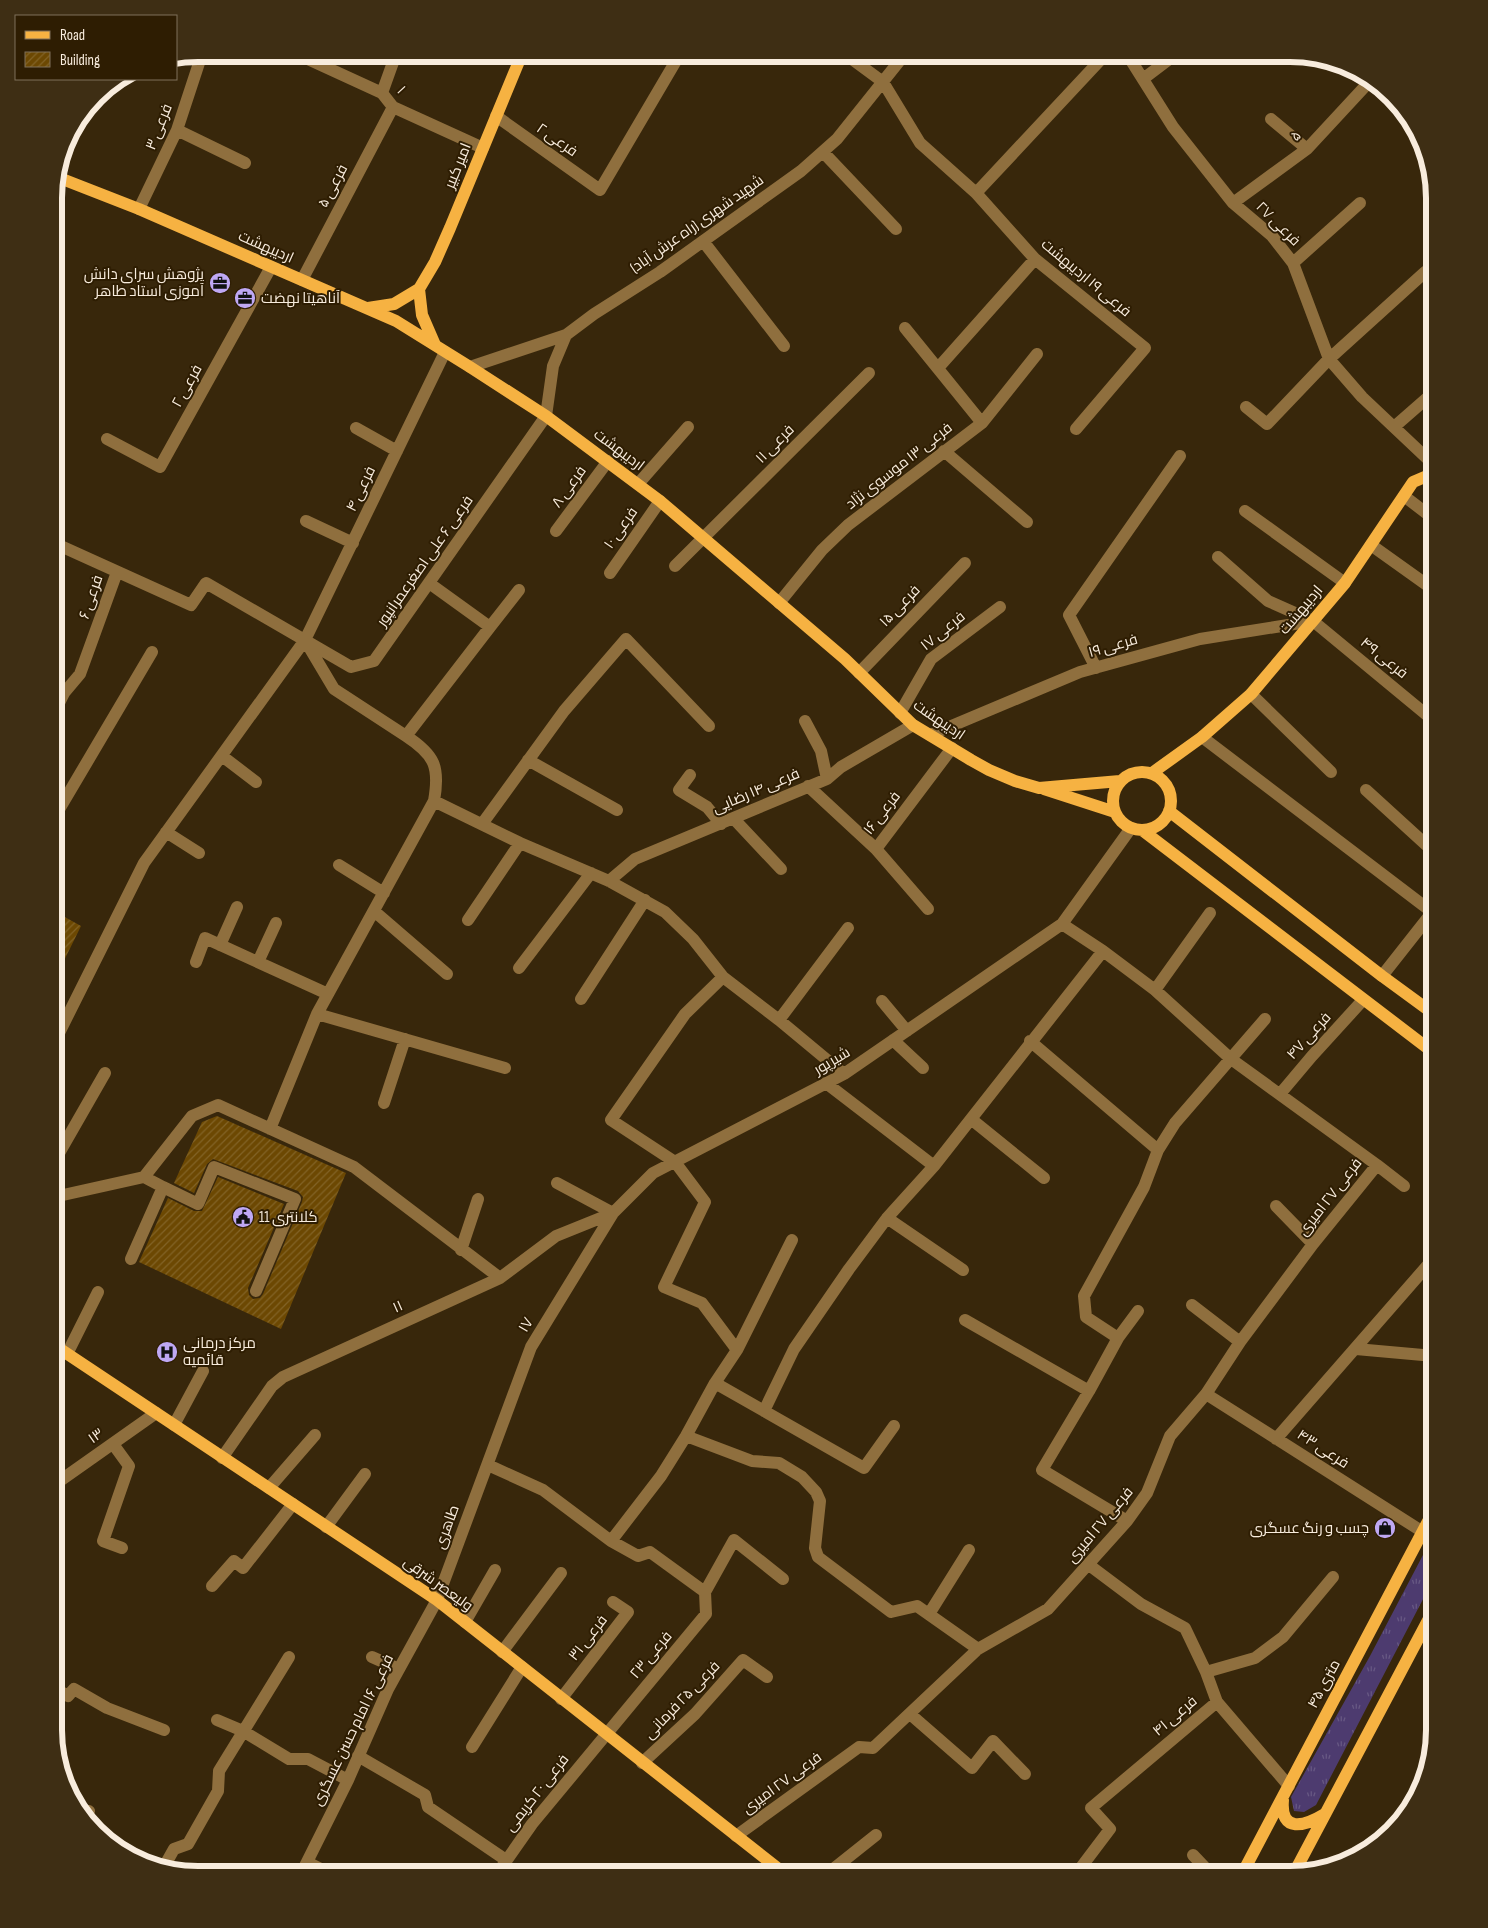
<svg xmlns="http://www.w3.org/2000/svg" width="1488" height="1928" viewBox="0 0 1488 1928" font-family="'Sofia Sans Condensed',Cairo,sans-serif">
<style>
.built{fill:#432e0a}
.grass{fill:url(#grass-tufts)}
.building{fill:url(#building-hatch)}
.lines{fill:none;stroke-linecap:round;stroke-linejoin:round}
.minor{stroke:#8f6f3e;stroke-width:12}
.major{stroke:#f6b242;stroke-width:12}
.labels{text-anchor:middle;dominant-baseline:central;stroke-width:4;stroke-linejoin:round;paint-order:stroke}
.street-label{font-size:15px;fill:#f8ecdd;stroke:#2e1d02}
.poi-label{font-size:15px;fill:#f8ecdd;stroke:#2e1d02;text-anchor:start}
.rim{fill:none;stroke:#f8ecdd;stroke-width:6}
</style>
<defs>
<pattern id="grass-tufts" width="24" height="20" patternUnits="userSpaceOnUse" patternTransform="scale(1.25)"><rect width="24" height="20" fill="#4d3b6f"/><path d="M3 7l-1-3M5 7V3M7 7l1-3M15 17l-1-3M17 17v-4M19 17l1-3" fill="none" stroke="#675883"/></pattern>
<pattern id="building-hatch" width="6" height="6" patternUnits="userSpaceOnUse" patternTransform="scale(1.25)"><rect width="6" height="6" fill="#6c4802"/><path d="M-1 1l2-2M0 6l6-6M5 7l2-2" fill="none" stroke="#826326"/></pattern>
</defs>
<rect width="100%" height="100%" fill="#38270b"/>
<path class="built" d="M637,54h28l-6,12z"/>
<path class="grass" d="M1434,1534v44l-118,227 -12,7 -10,-1 -3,-14 79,-141z"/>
<path class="building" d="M54,911l27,15 -27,55z
M217,1116l129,57 -65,156 -142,-67 29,-64 26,13h8l16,-34 66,27 -36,84 1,7 4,4 7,-1 3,-4 39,-92 1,-5 -5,-6 -85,-32 -6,5 -13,29 -20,-10 28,-61z"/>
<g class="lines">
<path class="minor" d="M297,54l85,39 11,14 90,41
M845,54l38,28 37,61 56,50 59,66 110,89 -69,81
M1127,54l46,73 60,76 39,33 21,27 36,96 33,38 72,68
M1143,79l33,-25
M382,93l14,-39
M496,116l104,74 80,-136
M1271,119l36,30
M177,130l68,33
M823,152l73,77
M976,193l130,-139
M1233,203l74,-54 63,-68
M139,209l38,-79 25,-76
M703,241l81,105
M1293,263l67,-60
M1424,273l10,-8
M302,280l91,-173
M905,328l77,95
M470,367l96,-32 28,-21 66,-42 141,-101 36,-32 68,-85
M938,368l97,-109
M1246,407l21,17 62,-65 95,-86 10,11
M1394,427l40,-35
M356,428l41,23
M107,439l53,28 111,-200
M944,451l83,71
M638,484l50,-57
M1404,496l30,23
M1245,511l100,72
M306,521l47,22
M556,531l52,-70
M54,543l137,62 15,-22 145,84 23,-6 172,-245 7,-50 13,-31
M1371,545l63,45
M1218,557l50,44 45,20 121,100
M675,566l194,-193
M610,573l50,-72
M429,583l61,44 29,-37
M779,603l43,-53 26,-25 134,-102 55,-69
M306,642l28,47 72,47 84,-109
M1096,668l-27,-53 111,-159
M859,673l106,-110
M1251,694l80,78
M54,713l10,-20 16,-19 37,-102
M900,713l31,-54 69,-52
M805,721l16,30 6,28
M930,735l150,-63 120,-33 113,-18
M1202,737l230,175
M222,756l34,26
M528,760l89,50
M690,775l-11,15 28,17 14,17
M808,786l68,63 76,-101
M1366,790l68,62
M434,801l86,42 89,38 56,31 28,27 30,38 56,43 65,54
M54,818l98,-166
M734,819l47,50
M482,824l82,-113 62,-72 83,87
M166,832l33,21
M876,849l52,60
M339,865l45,28
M609,881l26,-22 192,-80 14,-12 72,-42
M374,911l73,63
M468,920l52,-77
M220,945l17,-38
M196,962l9,-24 123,56
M258,962l18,-39
M519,968l72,-95
M1382,976l52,-66
M723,977l-38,37 -74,106 64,42 30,40 -41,85 38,16 35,47
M1155,990l55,-77
M581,999l64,-99
M882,1001l25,30
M317,1014l188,54
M779,1020l69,-92
M893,1040l30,28
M1030,1041l128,109
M54,1043l90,-180 161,-223 140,-288
M826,1083l108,83
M1280,1094l32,-38 51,-56
M384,1103l21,-64
M971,1119l73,59
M270,1129l47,-115 117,-213c6,-34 1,-46 -28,-65
M54,1162l51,-89
M1377,1165l27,21
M557,1183l56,30
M163,1187l35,17 16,-37 81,32 -39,92
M54,1197l90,-20 48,-61 26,-11 136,62 146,111
M1276,1206l37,38
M887,1218l76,52
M461,1250l17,-51
M131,1259l32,-72 -19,-10
M1192,1305l48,37
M965,1320l124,71
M1118,1338l-32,-21 -2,-21 60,-109 14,-37 17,-27 90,-104
M1356,1349l78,7
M67,1354l31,-62
M715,1383l22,-33 55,-110
M1206,1394l217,138
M764,1411l30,-62 55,-80 38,-51 47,-52 169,-215
M174,1425l29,-54
M686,1436l66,25 27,2 23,14 14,15 4,9 -5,47 3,9 73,55 26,-6 61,43
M1276,1439l158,-181
M113,1444l16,22 -26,75 19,7
M222,1458l50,-72 11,-9 217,-99 56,-42 57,-23
M488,1465l55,25 68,51 27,15 12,-4 55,40 29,-52 49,39
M54,1485l102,-72
M269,1488l46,-53
M1127,1521l-85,-51 47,-79 29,-53 20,-27
M326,1527l39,-53
M611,1541l50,-65 25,-40 29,-53 149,85 30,-42
M1089,1565l52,39 44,24 21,44 11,30
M212,1586l22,-25 9,7 50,-64
M929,1614l40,-64
M465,1622l30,-52
M502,1652l59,-79
M372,1657l27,12
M1206,1672l49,-14 28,-21 50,-60
M54,1688l14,8 6,-7 33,19 57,22
M561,1699l67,-87 -15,-10
M910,1714l62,54 21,-27 32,33
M217,1720l26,11 46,28h19l40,21
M472,1747l50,-80
M358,1756l67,39 3,12 78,53
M642,1763l53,-49 48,-54 24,17
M86,1817l3,-6
M736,1836l123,-89 14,1 105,-99 70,-40 79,-88 20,-28 23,-57 36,-42 34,-52 73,-98 64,-79 -146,-106 -76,-69 -52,-39 -41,-27
M1193,1855l18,19
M307,1862l24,12
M165,1865l9,-16 14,-5 30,-53 1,-20 70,-114
M301,1874l47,-94 40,-91 49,-89 94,-253 82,-134 40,-40 191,-99 218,-150 69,-96
M497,1874l35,-50 174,-210 -1,-22
M827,1874l49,-39
M1076,1874l34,-45 -19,-21 126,-106 72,84"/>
<path class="major" d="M57,177l82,32 257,112 74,46 76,49 114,85 185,158 68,66 58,35 18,10 26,11 24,7 81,-7
M419,289l16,-27 15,-34 72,-174
M368,308l26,-4 25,-15 3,26 13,30
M1113 801a29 29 0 1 1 58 0a29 29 0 1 1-58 0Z
M1152,773l50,-36 49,-43 94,-111 68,-101 21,-9
M1044,789l71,23
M1169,811l213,165 52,38
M1142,830l292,223
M54,1345l383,255 348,274
M1283,1800c-3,34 22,26 42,14
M1294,1873l140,-264
M1242,1874l192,-364"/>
</g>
<defs>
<g id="office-disc" transform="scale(1.125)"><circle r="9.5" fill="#bfa8f4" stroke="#2e1d02"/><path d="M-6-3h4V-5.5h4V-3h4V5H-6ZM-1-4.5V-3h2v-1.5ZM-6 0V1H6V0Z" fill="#111"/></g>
<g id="civic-disc" transform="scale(1.125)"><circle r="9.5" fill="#bfa8f4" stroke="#2e1d02"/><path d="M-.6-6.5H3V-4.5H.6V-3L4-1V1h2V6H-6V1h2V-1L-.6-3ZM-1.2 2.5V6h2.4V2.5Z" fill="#111"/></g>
<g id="hospital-disc" transform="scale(1.125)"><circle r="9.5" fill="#bfa8f4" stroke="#2e1d02"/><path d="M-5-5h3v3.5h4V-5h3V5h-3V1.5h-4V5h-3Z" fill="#111"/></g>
<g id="shop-disc" transform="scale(1.125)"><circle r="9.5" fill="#bfa8f4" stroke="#2e1d02"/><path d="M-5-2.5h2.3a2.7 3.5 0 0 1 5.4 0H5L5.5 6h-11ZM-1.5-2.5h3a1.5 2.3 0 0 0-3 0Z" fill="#111"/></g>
</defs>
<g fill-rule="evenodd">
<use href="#office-disc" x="220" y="283"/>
<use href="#office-disc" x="245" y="298"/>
<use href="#civic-disc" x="243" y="1217"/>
<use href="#hospital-disc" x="167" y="1352"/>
<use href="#shop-disc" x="1385" y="1528"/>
</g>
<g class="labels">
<g class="street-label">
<text transform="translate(401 90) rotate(47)">۱</text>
<text transform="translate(159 127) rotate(-68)">فرعی ۳</text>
<text transform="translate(1296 136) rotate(-42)">۵</text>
<text transform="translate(557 140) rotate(35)">فرعی ۲</text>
<text transform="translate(458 166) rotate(-68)">امیر کبیر</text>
<text transform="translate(333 186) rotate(-62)">فرعی ۵</text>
<text transform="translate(697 224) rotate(-35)">شهید شهری (راه عرش آباد)</text>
<text transform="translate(1278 224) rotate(45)">فرعی ۲۷</text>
<text transform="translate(266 247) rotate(24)">اردیبهشت</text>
<text transform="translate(1086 278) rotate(40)">فرعی ۱۹ اردیبهشت</text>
<text transform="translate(187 386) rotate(-61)">فرعی ۲</text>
<text transform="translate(775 444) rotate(-45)">فرعی ۱۱</text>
<text transform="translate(619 450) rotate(37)">اردیبهشت</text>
<text transform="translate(899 466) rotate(-38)">فرعی ۱‍۳ موسوی نژاد</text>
<text transform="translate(569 487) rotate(-54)">فرعی ۸</text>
<text transform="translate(361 489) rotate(-64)">فرعی ۴</text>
<text transform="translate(621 528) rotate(-55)">فرعی ۱۰</text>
<text transform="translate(425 561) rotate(-55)">فرعی ۶ علی اصغرعمرانپور</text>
<text transform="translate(91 597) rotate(-71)">فرعی ۶</text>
<text transform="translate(900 606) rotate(-46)">فرعی ۱۵</text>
<text transform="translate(1301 610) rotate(-50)">اردیبهشت</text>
<text transform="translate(943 631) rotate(-39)">فرعی ۱۷</text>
<text transform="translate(1113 646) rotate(-16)">فرعی ۱۹</text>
<text transform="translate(1384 658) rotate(39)">فرعی ۴۹</text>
<text transform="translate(939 720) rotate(34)">اردیبهشت</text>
<text transform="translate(756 791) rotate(-23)">فرعی ۱۴ رضایی</text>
<text transform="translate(882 813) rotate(-52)">فرعی ۱۶</text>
<text transform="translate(1309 1036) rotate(-48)">فرعی ۴۷</text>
<text transform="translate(832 1061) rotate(-31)">شیرپور</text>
<text transform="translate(1330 1197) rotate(-52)">فرعی ۲۷ امیری</text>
<text transform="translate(398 1307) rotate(-24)">۱۱</text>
<text transform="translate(526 1325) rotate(-59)">۱۷</text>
<text transform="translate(96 1436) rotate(-35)">۱۳</text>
<text transform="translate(1323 1449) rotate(33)">فرعی ۴۳</text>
<text transform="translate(1100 1525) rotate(-50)">فرعی ۲۷ امیری</text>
<text transform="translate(447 1527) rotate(-70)">طاهری</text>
<text transform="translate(438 1584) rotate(36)">ولیعصر شرقی</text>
<text transform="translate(588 1638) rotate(-52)">فرعی ۳۱</text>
<text transform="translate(651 1655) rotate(-50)">فرعی ۲۳</text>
<text transform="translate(1324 1684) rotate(-62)">۴۵ متری</text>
<text transform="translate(682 1700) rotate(-46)">فرعی ۲۵ فرمانی</text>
<text transform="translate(1175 1716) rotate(-40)">فرعی ۴۱</text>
<text transform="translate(353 1730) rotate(-64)">فرعی ۱۶ امام حسن عسگری</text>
<text transform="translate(782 1783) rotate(-36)">فرعی ۲۷ امیری</text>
<text transform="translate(537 1793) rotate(-52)">فرعی ۲۰ کریمی</text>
</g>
<g class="poi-label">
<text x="204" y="274" text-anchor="end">پژوهش سرای دانش<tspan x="204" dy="17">آموزی استاد طاهر</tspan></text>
<text x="261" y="298">آناهیتا نهضت</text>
<text x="259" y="1217">کلانتری 11</text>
<text x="183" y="1343">مرکز درمانی<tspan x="183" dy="17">قائمیه</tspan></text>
<text x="1369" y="1528" text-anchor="end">چسب و رنگ عسگری</text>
</g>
</g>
<path d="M0 0H1488V1928H0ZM198 62H1290A136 136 0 0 1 1426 198V1730A136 136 0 0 1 1290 1866H198A136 136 0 0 1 62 1730V198A136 136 0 0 1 198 62Z" fill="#3e2e14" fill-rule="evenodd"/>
<path class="rim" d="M198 62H1290A136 136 0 0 1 1426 198V1730A136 136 0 0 1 1290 1866H198A136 136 0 0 1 62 1730V198A136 136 0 0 1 198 62Z"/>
<rect x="15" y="15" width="162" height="65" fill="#2e1d02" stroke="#7f705a"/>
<rect x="25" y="31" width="25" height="8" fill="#f6b242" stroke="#7f705a"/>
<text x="60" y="40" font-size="15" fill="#f8ecdd">Road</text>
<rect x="25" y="52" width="25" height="15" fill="url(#building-hatch)" stroke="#7f705a"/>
<text x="60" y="65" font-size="15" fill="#f8ecdd">Building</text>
</svg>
